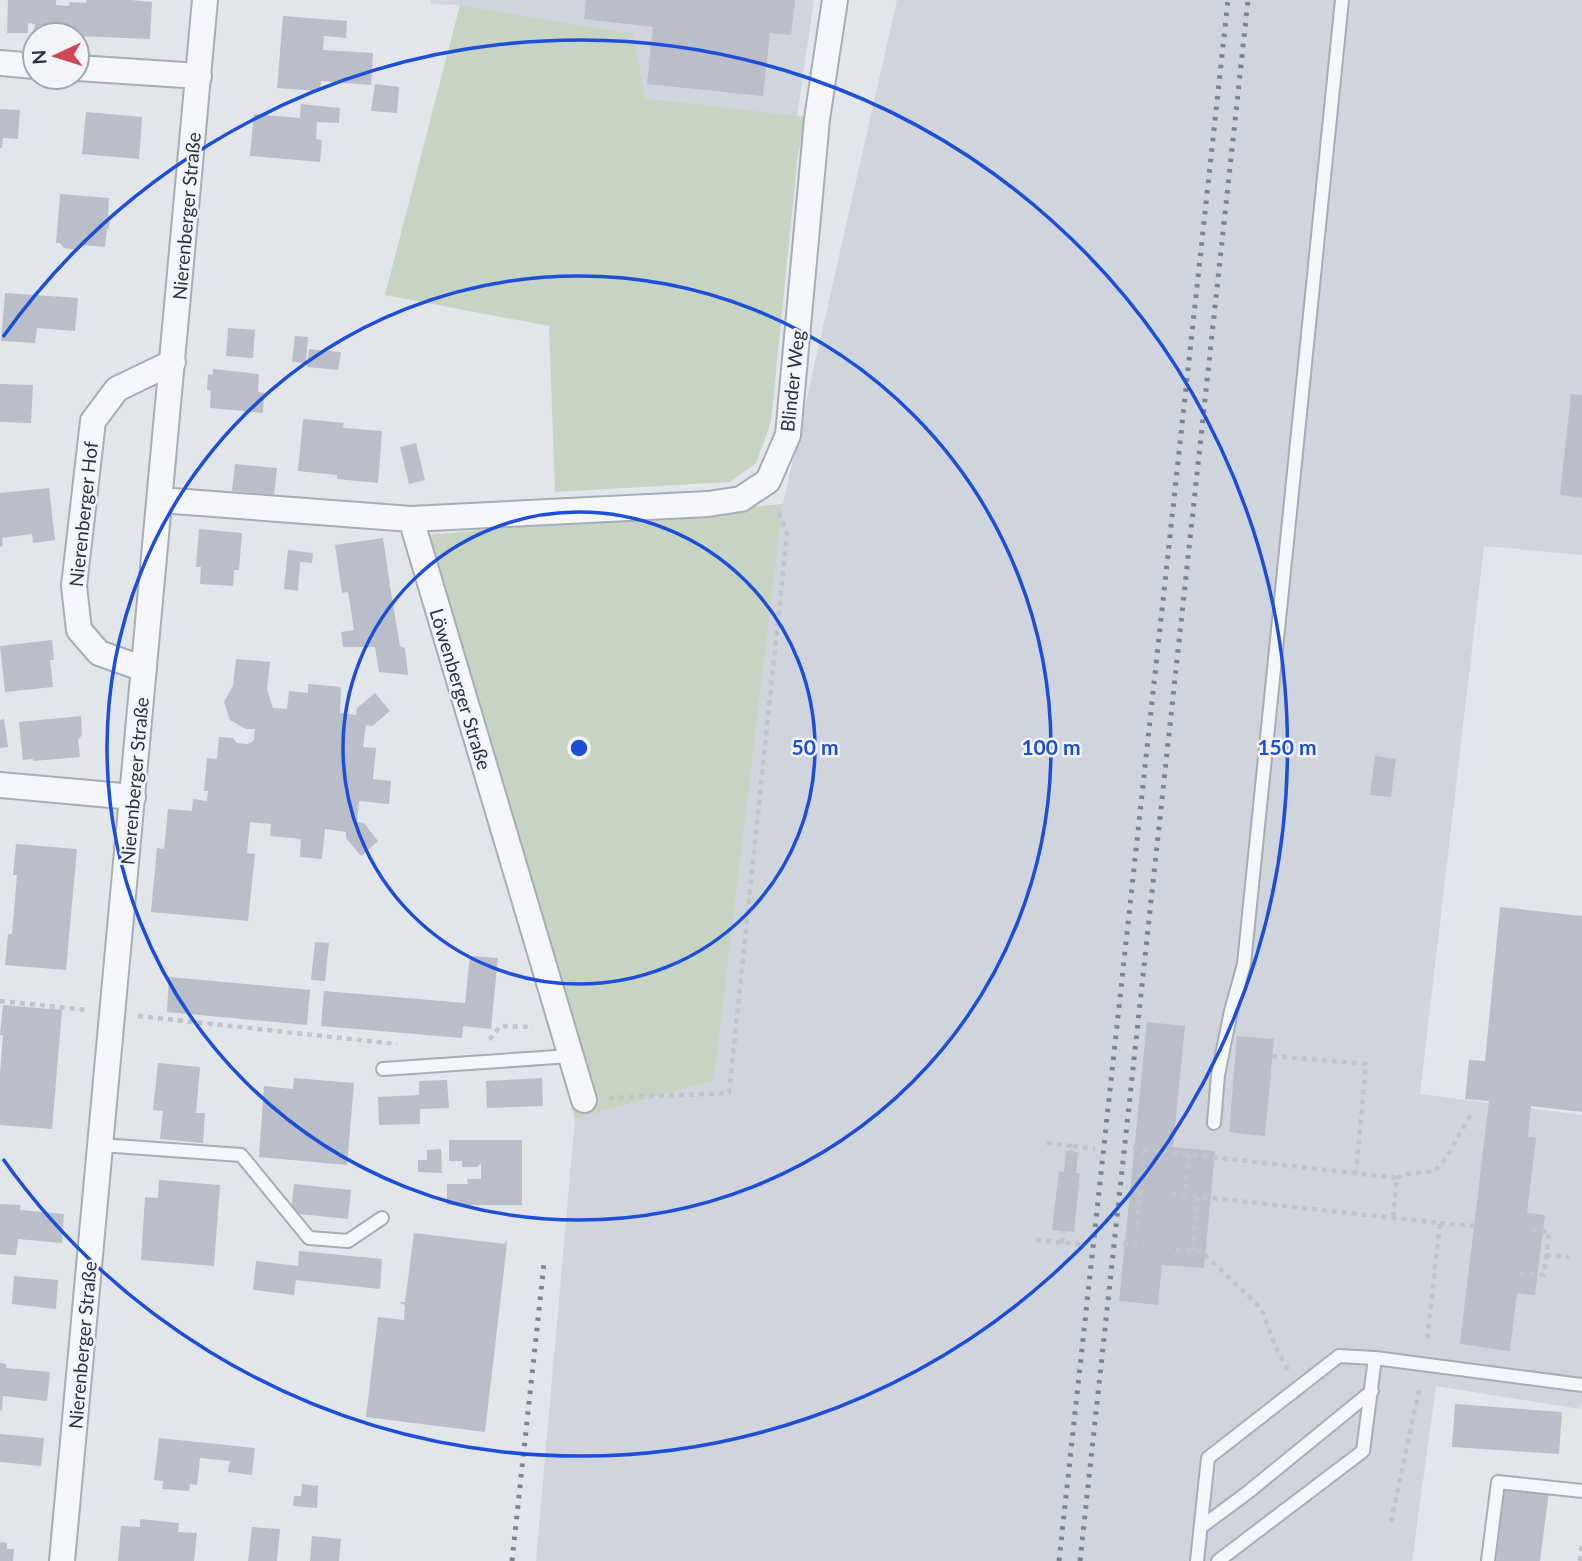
<svg xmlns="http://www.w3.org/2000/svg" width="1582" height="1561" viewBox="0 0 1582 1561" font-family="Lato,sans-serif">
<style>
.built{fill:#d0d4dc}
.green{fill:#c7d4c3}
.building{fill:#b9bec8}
.lines{fill:none;stroke-linecap:round;stroke-linejoin:round}
.lane-casing{stroke:#a7acb5;stroke-width:16}
.street-casing{stroke:#a7acb5;stroke-width:28}
.path{stroke:#c0c3ca;stroke-width:4.5;stroke-dasharray:5 5;stroke-linecap:butt}
.lane{stroke:#f5f6f9;stroke-width:12}
.street{stroke:#f5f6f9;stroke-width:24}
.rail{stroke:#7b8494;stroke-width:5;stroke-dasharray:3.5 7;stroke-linecap:butt}
.ring{fill:none;stroke:#1d4ed8;stroke-width:3.5}
.labels{text-anchor:middle;dominant-baseline:central;stroke-width:5;stroke-linejoin:round;paint-order:stroke}
.street-label{font-size:19px;fill:#2a3243;stroke:#f2f4f8}
.centre{fill:#1d4ed8;stroke:#f2f4f8;stroke-width:3.5}
.ring-label{font-size:21px;text-anchor:middle;font-weight:bold;fill:#1d4ed8;stroke:#f2f4f8;stroke-width:5;stroke-linejoin:round;paint-order:stroke}
</style>
<rect width="100%" height="100%" fill="#e2e5ea"/>
<path class="built" d="M431,0h383l-17,117 -152,-19 -185,-93 -29,-1z
M897,0h685v555l-98,-9 -64,548 162,21v287l-2,7 -144,-23 -24,175h-876l39,-442 139,-38 69,-577z"/>
<path class="green" d="M460,5l173,29 12,64 160,19 -8,45 -26,260 -15,41 -26,19 -175,10 -6,-166 -164,-31z
M783,504l-69,577 -139,38 -149,-584z"/>
<path class="building" d="M8,0h48v5l13,1 1,-4 16,1v-3h45l21,2 -2,37 -98,-4 1,-3 -19,-1 1,-7 -7,-1v10h-21z
M586,0h209l-4,35 -21,-2 -7,63 -116,-12 6,-57 -69,-8z
M283,16l64,5 -1,17 -22,-2 -1,14 50,3 -2,32 -50,-4 -1,10 -43,-3z
M375,84l24,3 -2,26 -26,-2z
M301,104l39,4 -1,15 -22,-1 -1,17 6,1 -2,22 -70,-6 4,-42 46,4z
M0,109l20,1 -2,29 -15,-1 -1,10h-2z
M86,112l56,5 -3,42 -57,-5z
M60,194l49,4 -1,18 2,1 -1,12h-2l-2,18 -22,-2 -5,5 -14,-2 -4,-5h-4z
M5,293l73,5 -3,33 -38,-3 -2,15 -34,-2z
M228,328l27,2 -2,28 -27,-2z
M295,336l13,1 -2,26 -14,-1z
M309,349l32,3 -3,18 -31,-3z
M213,369l46,5 -1,18 6,1 -1,20 -53,-5 1,-17 -4,-1 1,-16 5,1z
M0,384l33,1 -2,38 -31,-1z
M1571,394l11,1v103l-22,-3z
M303,419l41,4 -1,5 39,3 -4,52 -41,-4v-4l-39,-4z
M416,443l9,37 -16,4 -9,-37z
M235,464l42,4 -3,27 -42,-4z
M49,488l6,52 -22,3 -1,-9 -30,4 1,8 -3,1v-54z
M199,529l43,4 -3,37h-5l-1,16 -33,-2 1,-17h-5z
M383,538l7,47 -2,1h2l10,60 5,2 3,27 -29,-3 -4,-25h-32l-2,-15 13,-2 -6,-38 -6,1 -7,-48z
M288,550l25,3 -1,10 -12,-1 -2,29 -14,-2z
M52,640l2,20h-4l3,27 -48,5 -5,-46z
M236,659l34,3 -3,27 6,19 14,1 2,-18 19,2v-9l33,3 -1,26 16,2 1,-7 18,-15 15,18 -18,15 -6,-1 -3,22 13,1 -3,31 18,2 -2,23 -30,-3 -2,21 7,1 14,18 -17,15 -15,-18v-6l-21,-3 -3,30 -22,-2 1,-18 -31,-3 1,-12 -21,-2 -3,31 8,1 -7,67 -97,-9 6,-64 7,1 4,-40 24,2 1,-12 14,2 1,-10h-4l3,-33 10,1 2,-22 14,1 4,5 11,1 6,-4 1,-11h-9l-16,-9 -6,-18 9,-16z
M81,716l1,19 -4,5 2,17 -47,4v-2l-10,1 -4,-38z
M4,719l4,28 -8,1v-28z
M1375,756l21,3 -5,38 -21,-2z
M16,844l61,5 -11,121 -61,-5 3,-31h4l5,-59h-4z
M1500,907l82,9v196l-51,-6 -3,31 8,1 -9,75 18,2 -10,80 -18,-2 -7,58 -50,-7 29,-243 -24,-2 4,-39 16,1z
M315,942l14,1 -4,38 -14,-1z
M470,956l28,2 -7,71 -28,-3 -1,12 -141,-12 3,-35 141,12z
M169,977l141,13 -3,35 -140,-13z
M3,1005l59,5 -10,119 -52,-4v-51l3,-39h-3z
M1147,1022l38,4 -12,121 42,4 -11,117 -42,-3 -4,40 -39,-4z
M1237,1036l37,3 -9,97 -36,-4z
M158,1063l42,4 -4,46h9l-2,30 -43,-4 3,-28 -10,-1z
M294,1078l60,5 -7,82 -88,-8 5,-71 29,3z
M542,1078l1,28 -56,2 -1,-27z
M447,1080l2,28 -29,1v15l-41,1 -1,-28 41,-2v-14z
M449,1140h73v65h-75v-21h21l-1,-5h14v-16l-4,4h-15v-6h-13z
M441,1149l1,24 -24,-1v-12h9v-10z
M1066,1151l12,1 -2,21h4l-6,59 -22,-2 7,-59 5,1z
M159,1180l61,5 -6,81 -73,-6 4,-63 13,1z
M294,1184l57,6 -3,29 -57,-6z
M0,1204l21,1 -1,5 44,4 -2,29 -44,-4 -2,16 -16,-1z
M414,1233l91,11 1,-4 1,4 -22,188 -119,-15 12,-100 26,3 1,-15 -5,-2v-1h5z
M299,1251l83,8 -2,30 -84,-9 -2,15 -41,-5 3,-29 42,5z
M14,1276l44,4 -2,29 -44,-5z
M0,1363l6,1v4l44,4 -3,29 -44,-5 -1,15 -2,-1z
M1455,1404l107,8 -3,42 -107,-7z
M0,1434l44,4 -3,28 -41,-4z
M159,1438l96,10 -3,27 -24,-3 2,-11 -30,-3 -3,27 -7,-1 -1,7 -27,-2 1,-8 -9,-1z
M302,1484l16,2 -1,22 -24,-2 1,-10h7z
M1505,1486l44,5 -9,70h-44z
M140,1519l39,4 -1,9 19,1 -3,28h-76l3,-35 19,1z
M252,1527l28,2 -3,32h-29z
M312,1536l29,3 -2,22h-29z
M0,1542l7,1v6h7l-1,12h-13z"/>
<g class="lines">
<g class="lane-casing">
<path id="lane" d="M383,1069l188,-13
M1214,1123l4,-48 13,-64 13,-47 98,-964
M101,1145l140,10 68,83 39,3 34,-23
M1201,1527l46,-34 125,-102
M1197,1561l11,-103 131,-102 36,2 207,27
M1218,1561l145,-110 12,-93
M1488,1561l10,-79 84,9"/>
</g>
<g class="street-casing">
<path id="street" d="M0,63l35,3
M77,68l122,8
M160,500l251,19 173,581
M411,519l297,-15 33,-5 27,-18 20,-46 29,-316 18,-119
M144,669l-45,-16 -20,-23 -5,-44 19,-165 24,-32 56,-27
M0,785l133,12
M62,1561l143,-1561"/>
</g>
<path class="path" d="M0,1001l87,9
M138,1016l259,28
M489,1039l2,-1 9,-12 33,1
M1272,1056l94,8 -10,109
M609,1098l120,-5 58,-559 -10,-26
M1047,1143l25,3
M1133,1148l264,30 -4,40
M1189,1154l-5,41 256,28 -13,119
M1070,1165l2,-19 23,3
M1397,1178l9,-4 29,-3 11,-13 25,-44
M1171,1194l13,1
M1440,1223l34,3
M1036,1240l50,5
M1062,1243l1,-12
M1123,1243l22,2
M1135,1245l9,-96
M1166,1248l36,4 59,56 16,42 11,20
M1192,1251l6,-54
M1546,1255l23,2
M1520,1273l24,2 5,-43 -24,-3
M1391,1522l29,-137
M1580,1561l2,-15"/>
<use href="#lane" class="lane"/>
<use href="#street" class="street"/>
<path class="rail" d="M512,1561l32,-298
M1059,1561l169,-1561
M1080,1561l168,-1561"/>
</g>
<g class="ring">
<circle cx="579" cy="748" r="236"/>
<circle cx="579" cy="748" r="472"/>
<path d="M3 337A708 708 0 1 1 3 1159"/>
</g>
<g class="labels">
<g class="street-label">
<text transform="translate(186 216) rotate(-85)">Nierenberger Straße</text>
<text transform="translate(792 381) rotate(-84)">Blinder Weg</text>
<text transform="translate(83 514) rotate(-84)">Nierenberger Hof</text>
<text transform="translate(461 689) rotate(73)">Löwenberger Straße</text>
<text transform="translate(134 781) rotate(-85)">Nierenberger Straße</text>
<text transform="translate(82 1345) rotate(-85)">Nierenberger Straße</text>
</g>
</g>
<circle cx="579" cy="748" r="10" class="centre"/>
<g class="ring-label">
<text x="815" y="755">50 m</text>
<text x="1051" y="755">100 m</text>
<text x="1287" y="755">150 m</text>
</g>
<g transform="translate(56 56) rotate(266)"><circle r="33" fill="#f2f4f8" stroke="#a2a6b0" stroke-width="2"/>
<path d="M0-5L12 26L0 18L-12 26Z" fill="#d04758"/>
<text y="-10" font-size="19" font-weight="bold" text-anchor="middle" fill="#2a3243">N</text>
</g>
</svg>
